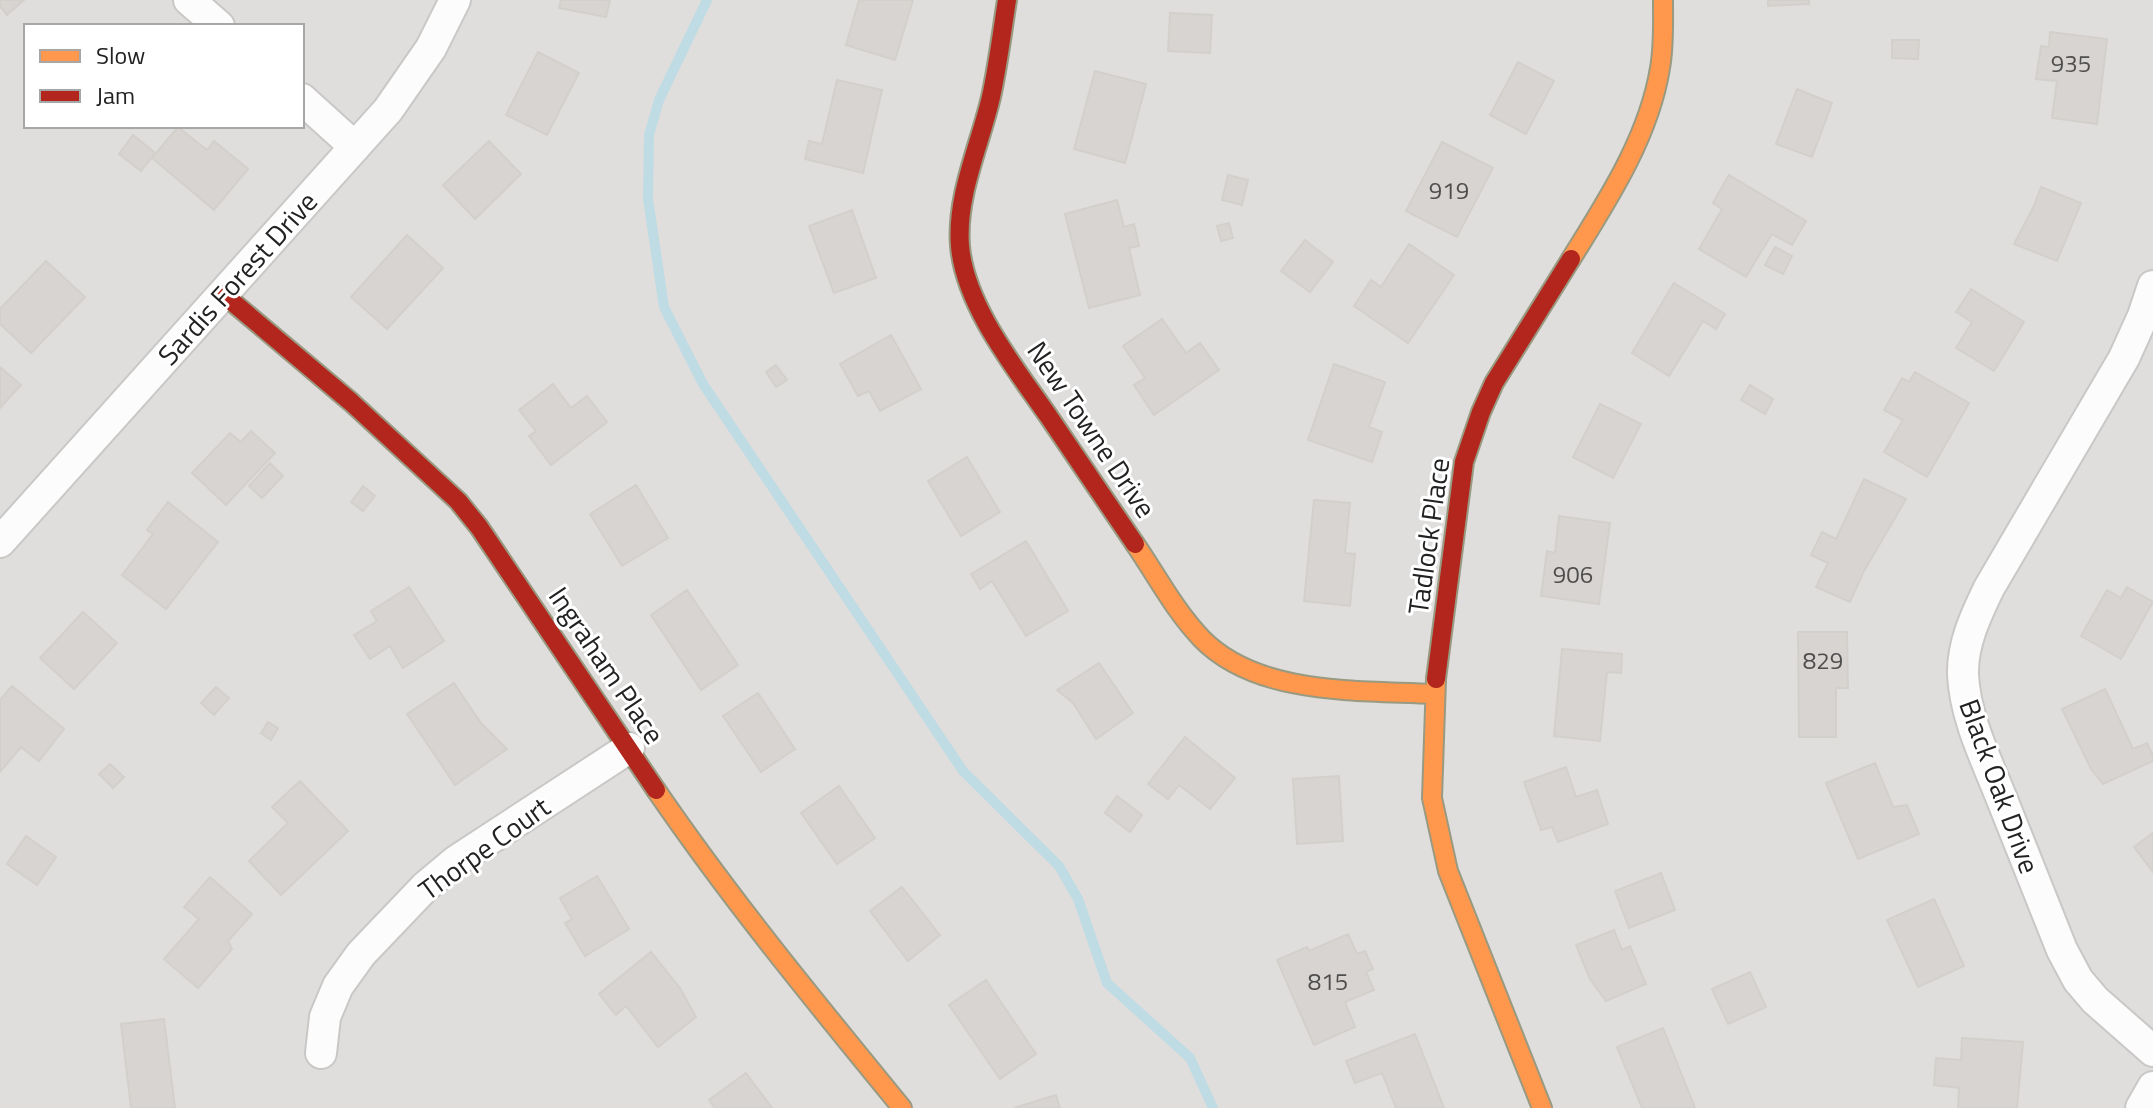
<svg xmlns="http://www.w3.org/2000/svg" width="2153" height="1108" viewBox="0 0 2153 1108" font-family="'Titillium Web',sans-serif">
<style>
.residential{fill:#dfdedc;fill-rule:evenodd}
.lines{fill:none;stroke-linecap:round;stroke-linejoin:round}
.stream{stroke:#bfdbe3;stroke-width:10}
.building{fill:#d7d4d2;stroke:#d3d0cc;stroke-width:2}
.street-casing{stroke:#c9c8c7;stroke-width:34}
.slow-casing{stroke:#999a82;stroke-width:22}
.jam-casing{stroke:#999a82;stroke-width:22}
.street{stroke:#fdfcfc;stroke-width:30}
.slow{stroke:#ff974d;stroke-width:18}
.jam{stroke:#b3261e;stroke-width:18}
.labels{text-anchor:middle;dominant-baseline:central;stroke-width:6;stroke-linejoin:round;paint-order:stroke}
.number-label{font-size:24px;fill:#4f4e4e}
.street-label{font-size:28px;fill:#222;stroke:#fff}
</style>
<rect width="100%" height="100%" fill="#f0eeeb"/>
<path class="residential" d="M0,0h2153v1108h-2153zM26,26h276v100h-276z"/>
<g class="lines">
<path class="stream" d="M707,0l-48,100 -10,35 -1,64 16,108 39,77 260,387 96,95 19,33 29,84 83,75 23,50"/>
</g>
<path class="building" d="M0,0h24l-17,15 -7,-9z
M561,0h49l-4,17 -47,-9z
M859,0h54l-18,60 -49,-15z
M1768,0h41v4l-41,2z
M1170,13l42,2 -2,38 -42,-2z
M2050,32l57,7 -10,85 -45,-6 5,-37 -21,-2 5,-33 8,1z
M1892,40h27l-1,19 -26,-1z
M538,52l41,21 -32,62 -41,-20z
M1518,62l36,19 -28,53 -36,-19z
M1095,71l51,13 -21,79 -51,-14z
M837,80l45,10 -19,83 -58,-14 4,-18 13,3z
M1797,89l35,14 -20,54 -36,-13z
M178,127l29,23 7,-9 34,28 -34,41 -62,-52z
M133,135l22,18 -14,18 -22,-17z
M489,141l32,33 -46,45 -32,-34z
M1442,142l51,26 -36,69 -51,-26z
M1228,175l20,5 -6,25 -20,-5z
M1729,175l77,46 -14,24 -20,-11 -26,43 -47,-28 23,-40 -9,-6z
M2041,187l40,16 -24,58 -43,-17 20,-38z
M1117,200l7,27 10,-3 5,22 -10,2 11,47 -51,13 -24,-94z
M852,210l24,68 -42,15 -25,-67z
M1229,223l4,15 -12,3 -4,-15z
M407,235l36,33 -56,61 -36,-32z
M1305,240l28,22 -23,30 -29,-21z
M1409,244l45,31 -46,68 -54,-37 17,-26 10,7z
M1775,247l17,9 -9,18 -18,-9z
M46,261l39,36 -54,56 -31,-29v-15z
M1674,283l51,31 -9,15 -13,-8 -34,55 -37,-23z
M1971,289l53,33 -30,49 -38,-23 16,-26 -16,-10z
M1162,319l24,34 14,-10 19,27 -65,45 -20,-30 11,-7 -22,-32z
M891,335l30,54 -41,22 -11,-20 -11,5 -18,-32z
M1334,364l51,18 -16,45 13,5 -10,30 -64,-22z
M776,365l11,15 -11,7 -10,-15z
M0,367l21,18 -21,23z
M1915,372l54,31 -42,74 -43,-25 19,-32 -19,-10 18,-32 7,4z
M553,384l18,24 16,-12 20,26 -56,43 -22,-29 7,-5 -17,-21z
M1750,385l23,14 -8,15 -24,-14z
M1600,404l41,20 -28,54 -40,-21z
M251,431l24,22 -49,52 -34,-32 38,-40 11,9z
M967,457l33,55 -39,24 -33,-55z
M270,463l13,13 -21,22 -13,-12z
M1864,479l42,20 -43,74 -13,29 -34,-15 12,-24 -17,-8 11,-23 14,7z
M636,485l32,53 -46,28 -32,-52z
M363,486l12,10 -12,15 -12,-9z
M1314,500l36,3 -5,50 10,1 -5,52 -46,-5z
M168,502l50,40 -52,67 -44,-34 31,-41 -6,-4z
M1559,516l51,7 -11,81 -58,-8 6,-45 8,2z
M1026,541l42,70 -42,25 -34,-55 -12,8 -9,-15z
M409,587l35,54 -41,27 -13,-22 -20,13 -16,-24 23,-14 -6,-10z
M2127,587l26,15 -32,57 -40,-23 26,-46 14,8z
M687,590l51,75 -37,25 -50,-75z
M83,612l34,31 -43,46 -34,-31z
M1798,632h49l1,56h-12v49h-37z
M1562,649l60,5 -1,19 -14,-1 -7,69 -46,-5z
M1099,663l34,50 -37,26 -23,-36 -16,-13z
M454,683l27,40 26,26 -52,36 -48,-71z
M12,686l52,43 -25,32 -18,-14 -21,25v-72z
M216,687l13,11 -15,17 -13,-12z
M2105,689l28,60 14,-6 6,13v5l-50,23 -12,-15 -29,-60z
M758,693l37,56 -34,23 -38,-56z
M268,722l10,6 -7,12 -10,-7z
M1185,737l50,41 -25,31 -31,-24 -11,14 -20,-15z
M1875,763l18,44 14,-2 12,29 -61,25 -32,-76z
M110,764l14,13 -11,11 -14,-14z
M1566,767l10,30 21,-7 11,34 -50,18 -6,-15 -11,3 -17,-48z
M1339,776l4,65 -46,3 -4,-65z
M300,781l48,50 -67,64 -32,-34 39,-38 -16,-16z
M839,786l36,52 -38,26 -36,-51z
M1117,796l25,19 -12,17 -25,-19z
M2153,833v39l-19,-25z
M26,836l30,21 -19,28 -30,-21z
M1661,873l14,37 -46,18 -14,-37z
M597,876l32,53 -44,27 -20,-33 7,-4 -12,-21z
M210,877l42,37 -24,27 4,8 -34,39 -34,-29 35,-40 -15,-12z
M902,887l38,48 -32,26 -38,-50z
M1934,899l30,67 -46,21 -31,-67z
M1614,930l8,20 8,-4 16,38 -40,17 -16,-22 -14,-34z
M1348,934l9,20 8,-3 8,18 -7,3 8,18 -29,12 10,25 -41,18 -37,-85 30,-13 2,4z
M651,952l29,36 16,29 -38,30 -32,-41 -10,9 -17,-21z
M1750,972l16,35 -38,17 -16,-35z
M986,980l50,74 -36,25 -51,-74z
M164,1019l11,89h-44l-10,-84z
M1663,1028l32,80h-53l-25,-61z
M1415,1034l29,74h-48l-14,-35 -27,10 -9,-22z
M1962,1038l61,4 -6,66h-59l1,-20 -25,-3 2,-27 25,2z
M746,1073l26,35h-57l-6,-8z
M1056,1095l4,13h-46z"/>
<g class="lines">
<g class="street-casing">
<path id="street" d="M189,0l30,26
M302,99l53,48
M2153,286l-10,30 -19,42 -135,230c-13,27 -27,56 -26,87 2,42 23,84 38,122 20,51 41,102 61,153l16,30 17,20 58,51
M0,542l388,-432 43,-62 24,-48
M321,1053l4,-36 13,-31 23,-32 64,-67 31,-26 173,-113
M2141,1108l12,-21"/>
</g>
<g class="slow-casing">
<path id="slow" d="M1571,259c36,-58 78,-122 89,-191 4,-22 3,-45 3,-68
M1135,544c22,32 40,67 67,95 56,57 157,51 232,55
M1436,679l-4,119 16,73 94,237
M656,790c76,111 161,214 246,318"/>
</g>
<g class="jam-casing">
<path id="jam" d="M1007,0c-5,32 -9,65 -16,97 -11,48 -35,98 -31,149 5,60 56,123 89,171 29,43 58,85 86,127
M223,294l128,108 107,99 21,26 177,263
M1436,679l28,-217 17,-50 13,-29 77,-124"/>
</g>
<use href="#street" class="street"/>
<use href="#slow" class="slow"/>
<use href="#jam" class="jam"/>
</g>
<g class="labels">
<g class="number-label">
<text x="2071" y="63">935</text>
<text x="1449" y="190">919</text>
<text x="1573" y="574">906</text>
<text x="1823" y="660">829</text>
<text x="1328" y="981">815</text>
</g>
<g class="street-label">
<text transform="translate(237 278) rotate(-48)">Sardis Forest Drive</text>
<text transform="translate(1092 429) rotate(56)">New Towne Drive</text>
<text transform="translate(1428 536) rotate(-82)">Tadlock Place</text>
<text transform="translate(607 665) rotate(56)">Ingraham Place</text>
<text transform="translate(2000 786) rotate(70)">Black Oak Drive</text>
<text transform="translate(484 848) rotate(-36)">Thorpe Court</text>
</g>
</g>
<rect x="24" y="24" width="280" height="104" fill="#ffffff" stroke="#a7a7a7" stroke-width="2"/>
<rect x="40" y="50" width="40" height="12" fill="#ff974d" stroke="#a7a7a7" stroke-width="2"/>
<text x="96" y="64" font-size="24" fill="#222222">Slow</text>
<rect x="40" y="90" width="40" height="12" fill="#b3261e" stroke="#a7a7a7" stroke-width="2"/>
<text x="96" y="104" font-size="24" fill="#222222">Jam</text>
</svg>
